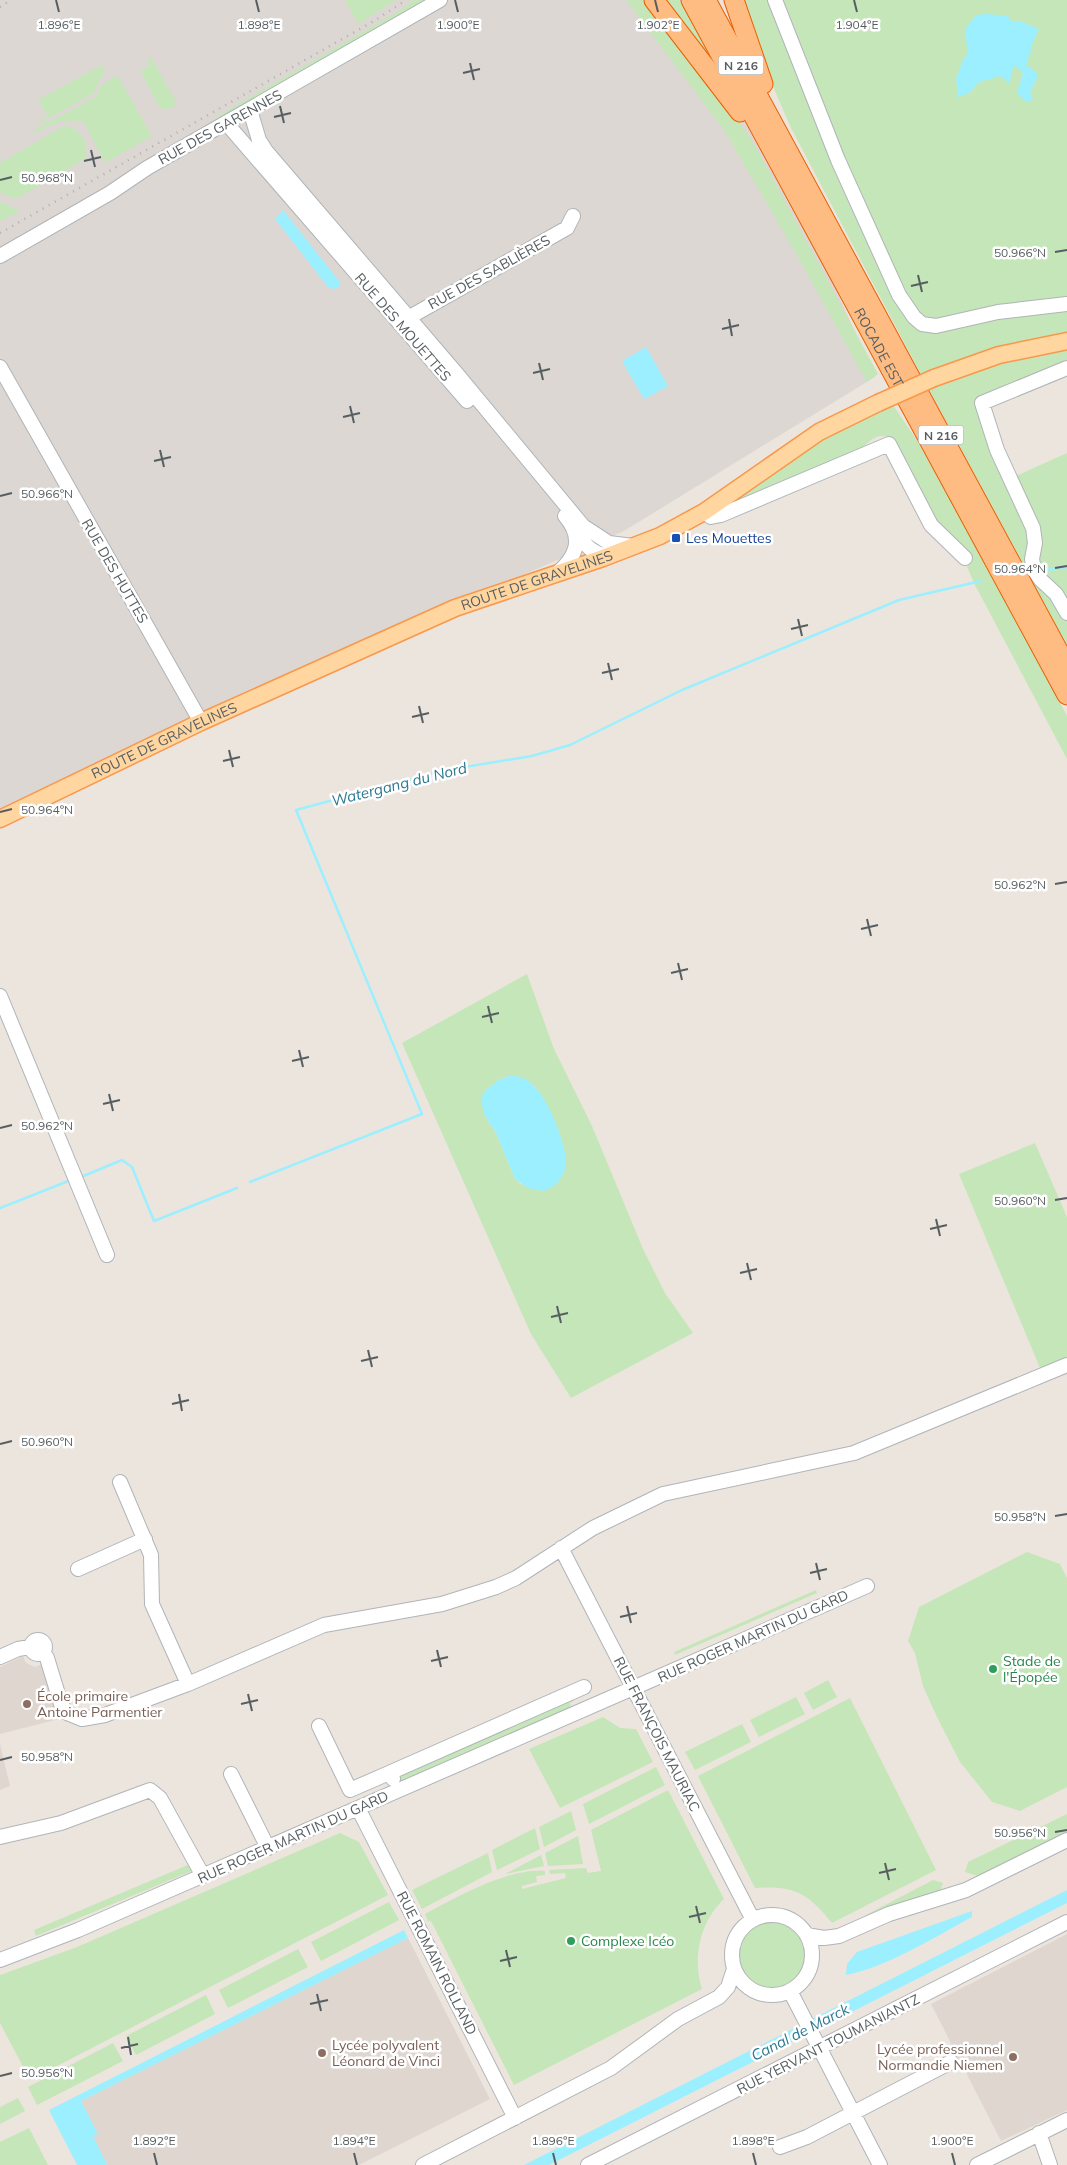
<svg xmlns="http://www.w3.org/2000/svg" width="1067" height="2165" viewBox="0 0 1067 2165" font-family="Mulish,sans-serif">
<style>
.industrial{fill:#dcd7d3}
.education{fill:#ded6cf}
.green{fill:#c5e6b8;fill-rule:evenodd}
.water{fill:#9befff}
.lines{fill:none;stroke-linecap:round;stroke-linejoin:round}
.stream{stroke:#9befff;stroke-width:2.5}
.minor-casing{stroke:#b0b4b8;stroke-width:16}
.major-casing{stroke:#f9974a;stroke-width:19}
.highway-casing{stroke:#ea5f00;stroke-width:21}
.minor{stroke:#fff;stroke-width:14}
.major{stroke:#ffd5a0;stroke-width:16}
.highway{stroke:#ffbc82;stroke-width:19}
.rail{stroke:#afb0b1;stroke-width:2.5;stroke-dasharray:1 6;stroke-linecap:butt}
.major-bridge-casing{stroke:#f9974a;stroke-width:19;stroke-linecap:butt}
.major-bridge{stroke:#ffd5a0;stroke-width:16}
.ticks{fill:none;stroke:#575e61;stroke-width:2}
.transit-dot{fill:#1a4fb4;stroke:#fff;stroke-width:2}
.leisure-dot{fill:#2e9e5b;stroke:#fff;stroke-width:2}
.education-dot{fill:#8d6e63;stroke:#fff;stroke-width:2}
.labels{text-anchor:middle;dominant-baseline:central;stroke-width:5;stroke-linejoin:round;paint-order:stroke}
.shield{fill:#fff;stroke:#898e90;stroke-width:1}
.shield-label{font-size:12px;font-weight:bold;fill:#575e61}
.street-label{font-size:14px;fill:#575e61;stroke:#fff}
.transit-label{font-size:14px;fill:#164399;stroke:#fff;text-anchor:start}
.leisure-label{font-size:14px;fill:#27864d;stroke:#fff;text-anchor:start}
.education-label{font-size:14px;fill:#785e54;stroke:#fff;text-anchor:start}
.water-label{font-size:15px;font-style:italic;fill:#2c7991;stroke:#fff}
.ticks-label{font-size:12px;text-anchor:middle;fill:#575e61;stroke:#fff;stroke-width:5;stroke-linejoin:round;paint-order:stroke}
</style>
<rect width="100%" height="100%" fill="#ece5de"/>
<path class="industrial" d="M0,0h707l168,377 -251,154 -483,210 -141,70z"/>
<path class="education" d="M23,1656l3,7 9,4 7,-3 17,55 -59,15v-67z
M0,1744l10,42 -10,4z
M1067,1934v176l-66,31 -70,-137z
M408,1938l82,161 -131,66h-252l-14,-29 4,-2 -16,-33z"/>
<path class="green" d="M345,0h51l-38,24z
M414,0h14l-219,127 7,-9 12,-8 174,-101z
M626,0h22l73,96 33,48 124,230 -11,8 -72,-130 -71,-122z
M658,0h22l48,87z
M741,0h326v360l-92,40 8,25 24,55 60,-27v193l-150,-279 -126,-239 -35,-81z
M151,57l25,45 -2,4 -7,3 -7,-1 -20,-37 10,-6 -3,-6z
M102,65l3,5 -11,23 -56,31 -1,-2 11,-6 -10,-16z
M117,75l35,61 -47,27 -21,-41c-8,-1 -17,-2 -24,0 -11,3 -18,10 -31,11l68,-37 3,-9z
M68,126c15,5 20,17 18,32l-68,40h-7l-11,-6v-29l62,-36z
M0,201l20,10 -20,10z
M891,402l27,40 91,163 58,111v43l-92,-174 -18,-41 -20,-19 -44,-86c-16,-8 -22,1 -34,12l-142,60 84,-61z
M527,974l27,75 38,77 51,123 22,44 28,40 -122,65 -40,-64 -129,-291zM510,1076c7,2 16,2 22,8 14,11 34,60 33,78 0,14 -9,25 -22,29l-22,-7 -6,-5 -19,-46 -12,-19 14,-34z
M1035,1143l32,74v140l-27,11 -81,-194z
M1027,1552l33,12 7,14v209l-47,24 -28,-9 -32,-40 -23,-45 -14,-31 -8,-33 -7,-12 11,-34z
M816,1590l1,3 -142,62 -1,-3z
M828,1680l9,17 -24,13 -9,-17z
M796,1697l9,17 -46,23 -9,-17z
M573,1698l1,3 -4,2 1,6 -171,74 -4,-9z
M850,1698l86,172 -104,53c-24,-30 -38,-38 -77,-35l-57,-112z
M603,1717l17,11 16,1 17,33 -93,46 -31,-59z
M742,1724l9,18 -56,28 -10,-18z
M656,1767l9,18 -76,39 -6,-20z
M668,1790l56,109c-24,22 -32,60 -22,90l-188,96 -83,-164h-3l-3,-7c30,-16 85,-47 120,-43v4l-9,1 1,6 -15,4v3l44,-11 -1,-5 -15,1 -1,-4 37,-2 2,5 13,-2 -10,-41z
M571,1811l5,19 -32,17 -5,-20z
M1067,1814v19l-86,44 -16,-5 3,-10z
M535,1828l5,21 -43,21 -5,-20z
M340,1833l19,9 29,53 -358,185 -30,-57v-48l77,-28z
M578,1836l5,28 -35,2 -3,-13z
M488,1853l4,19 -70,37 -10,-19z
M541,1855l3,11 -39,8z
M190,1864l4,6 -158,66 -2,-6z
M933,1880l10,3 -3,9 -76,24z
M389,1902l10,18 -78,41 -10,-19z
M736 1955a35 35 0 1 1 70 0a35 35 0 1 1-70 0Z
M298,1949l10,18 -80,41 -9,-18z
M206,1995l9,19 -79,41 -10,-19z
M113,2043l10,18 -86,44 -9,-18z
M18,2098l7,13 -25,13v-17z
M29,2128l19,37h-48v-23z"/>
<path class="water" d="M987,14l21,2 4,6 8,-1 19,8c-7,12 -8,24 -13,36l8,5 4,6 -8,16 3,8 -7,2 -9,-9 6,-20 -8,-8 -4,9 -1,10 -9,-8 -22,6 -10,11 -11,4 -2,-18 8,-22 4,-1 -3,-27 11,-14z
M283,210l56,71v6l-5,2 -6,-2 -53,-68z
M646,347l22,39 -24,13 -22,-38z
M510,1076c8,0 14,1 21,7 17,14 32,54 35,76 1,15 -9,28 -23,32l-15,-3 -13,-9 -19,-46 -12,-19 -3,-15 3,-7 14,-12z
M1067,1890v13l-518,262h-25z
M972,1911v6c-37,20 -85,50 -126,58l1,-11 10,-12z
M404,1930l4,8 -327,163 17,33 -5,2 14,29h-30l-28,-55z"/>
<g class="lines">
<path class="stream" d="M1041,571l26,-4
M81,1177l41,-17 10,7 22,54 83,-33
M250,1182l172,-68 -126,-304 150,-40 86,-14 38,-11 112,-55 217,-90 82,-19
M0,1208l71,-28"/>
<g class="minor-casing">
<path id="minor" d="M775,0l63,160 61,135 15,22 8,7 14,2 62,-14 69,-8
M250,110l9,30 7,11 191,223 126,152 26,17 24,3
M227,124l240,277
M0,256l110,-63 37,-25 293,-168
M403,323l12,-9 152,-86 6,-12
M0,367l201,355
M1067,368l-85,35 15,47 36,78 2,15 -3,16 2,11 7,10 15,14 11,19
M704,512l7,5 10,-2 168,-71 42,81 34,33
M576,532c10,14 16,22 33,24
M556,574c21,-17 28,-36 9,-58
M0,996l107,259
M120,1482l31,73 1,49 36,80
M561,1548l192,372
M78,1569l67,-30
M31 1647a7 7 0 1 1 14 0a7 7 0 1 1-14 0Z
M43,1652l4,6 14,46 6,9 15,6 23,-4 83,-31 136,-59 118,-21 54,-17 20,-9 77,-50 70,-34 191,-41 213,-88
M0,1657l18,-8 12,-2
M319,1726l31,64 39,-17 4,6
M389,1773l195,-86
M231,1774l37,74
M358,1808l157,310
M0,1837l61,-14 89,-33 10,8 43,78
M732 1955a40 40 0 1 1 80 0a40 40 0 1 1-80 0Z
M807,1935l17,3 15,-2 50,-22 77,-24 101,-50
M0,1960l78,-30 789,-344
M790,1991l90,174
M1039,2133l11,32
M780,2147l27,-10 144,-75
M423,2165l188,-97 67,-49 41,-22 9,-10 6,-18
M588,2165l479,-243
M977,2165l90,-45"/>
</g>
<g class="major-casing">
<g id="major">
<path d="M934,378l65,-23 68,-14"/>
<path id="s1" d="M0,819l201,-97 254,-114 148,-50 57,-22 44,-24 115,-80 59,-29"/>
</g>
</g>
<g class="highway-casing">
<g id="highway">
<path d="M654,0l86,112"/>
<path id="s2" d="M691,0l376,695"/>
<path d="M706,0l361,667"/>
<path d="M734,0l29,84"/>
</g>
</g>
<use href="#minor" class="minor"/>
<use href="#major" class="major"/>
<use href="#highway" class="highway"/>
<path class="rail" d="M0,7l11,-7
M0,233l374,-212 32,-21"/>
<g class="major-bridge-casing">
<path id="major-bridge" d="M878,403l56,-25"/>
</g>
<use href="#major-bridge" class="major-bridge"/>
</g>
<path class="ticks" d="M56,0l3,12M256,0l3,12M455,0l3,12M655,0l3,12M854,0l3,12M470,63l4,17M463,73l17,-4M280,106l4,17M274,117l17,-4M91,150l4,17M84,161l17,-4M0,180l12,-3M1055,252l12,-2M918,275l4,17M911,286l17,-4M729,319l3,17M722,329l17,-4M539,363l4,17M533,373l17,-4M350,406l4,17M343,417l17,-4M160,450l4,17M154,461l17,-4M0,496l12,-3M1055,568l12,-2M798,619l4,17M791,629l17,-4M608,663l4,17M602,673l17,-4M419,706l4,17M412,717l17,-4M229,750l4,17M223,761l17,-4M0,812l12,-3M1055,884l12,-2M867,919l4,17M861,929l17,-4M678,963l4,17M671,973l17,-4M488,1006l4,17M482,1017l17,-4M299,1050l4,17M292,1061l17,-4M109,1094l4,17M103,1104l17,-4M0,1128l12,-3M1055,1200l12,-2M936,1219l4,17M930,1229l17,-4M747,1263l4,17M740,1273l17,-4M557,1306l4,17M551,1317l17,-4M368,1350l4,17M361,1361l17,-4M179,1394l3,17M172,1404l17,-4M0,1444l12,-3M1055,1516l12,-2M816,1563l4,17M810,1573l17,-4M627,1606l4,17M620,1617l17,-4M437,1650l4,17M431,1661l17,-4M248,1694l4,17M241,1704l17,-4M0,1760l12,-3M1055,1832l12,-2M885,1863l4,17M879,1873l17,-4M696,1906l4,17M689,1917l17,-4M506,1950l4,17M500,1961l17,-4M317,1994l4,17M310,2004l18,-4M128,2037l3,18M121,2048l17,-4M0,2076l12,-3M154,2153l3,12M354,2153l3,12M553,2153l3,12M753,2153l3,12M952,2153l3,12"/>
<rect class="transit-dot" x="671" y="533" width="10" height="10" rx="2.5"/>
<g class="leisure-dot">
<circle cx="993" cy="1669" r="5"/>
<circle cx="571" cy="1941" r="5"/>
</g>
<g class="education-dot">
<circle cx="27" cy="1704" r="5"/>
<circle cx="322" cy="2053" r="5"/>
<circle cx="1013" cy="2057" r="5"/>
</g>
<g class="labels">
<g class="shield">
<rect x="718.5" y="55.5" width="45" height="19" rx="4"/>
<rect x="918.5" y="425.5" width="45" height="19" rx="4"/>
</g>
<g class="shield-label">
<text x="741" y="65">N 216</text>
<text x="941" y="435">N 216</text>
</g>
<g class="street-label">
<text transform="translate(220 127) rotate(-29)">RUE DES GARENNES</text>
<text transform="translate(489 272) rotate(-29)">RUE DES SABLIÈRES</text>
<text transform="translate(403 327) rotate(49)">RUE DES MOUETTES</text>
<text stroke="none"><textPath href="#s2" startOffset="395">ROCADE EST</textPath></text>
<text transform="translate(115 571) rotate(60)">RUE DES HUTTES</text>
<text stroke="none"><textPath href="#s1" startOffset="588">ROUTE DE GRAVELINES</textPath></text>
<text stroke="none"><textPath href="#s1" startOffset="182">ROUTE DE GRAVELINES</textPath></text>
<text transform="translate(753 1636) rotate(-24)">RUE ROGER MARTIN DU GARD</text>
<text transform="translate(657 1734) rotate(63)">RUE FRANÇOIS MAURIAC</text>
<text transform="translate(293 1837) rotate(-24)">RUE ROGER MARTIN DU GARD</text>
<text transform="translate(437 1963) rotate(63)">RUE ROMAIN ROLLAND</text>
<text transform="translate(828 2044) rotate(-27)">RUE YERVANT TOUMANIANTZ</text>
</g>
<g class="transit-label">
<text x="686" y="538">Les Mouettes</text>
</g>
<g class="leisure-label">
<text x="1003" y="1661">Stade de<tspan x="1003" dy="16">l'Épopée</tspan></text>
<text x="581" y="1941">Complexe Icéo</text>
</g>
<g class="education-label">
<text x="37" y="1696">École primaire<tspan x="37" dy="16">Antoine Parmentier</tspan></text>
<text x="332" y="2045">Lycée polyvalent<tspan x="332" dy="16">Léonard de Vinci</tspan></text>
<text x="1003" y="2049" text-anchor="end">Lycée professionnel<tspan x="1003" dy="16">Normandie Niemen</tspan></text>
</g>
<g class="water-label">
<text transform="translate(399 784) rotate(-14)">Watergang du Nord</text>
<text transform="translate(800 2032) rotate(-27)">Canal de Marck</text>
</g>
</g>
<g class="ticks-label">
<text x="59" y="29">1.896°E</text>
<text x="259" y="29">1.898°E</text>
<text x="458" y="29">1.900°E</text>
<text x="658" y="29">1.902°E</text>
<text x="857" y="29">1.904°E</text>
<text x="47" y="182">50.968°N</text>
<text x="1020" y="257">50.966°N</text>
<text x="47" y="498">50.966°N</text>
<text x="1020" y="573">50.964°N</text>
<text x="47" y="814">50.964°N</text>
<text x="1020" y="889">50.962°N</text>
<text x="47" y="1130">50.962°N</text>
<text x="1020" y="1205">50.960°N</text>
<text x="47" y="1446">50.960°N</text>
<text x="1020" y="1521">50.958°N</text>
<text x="47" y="1761">50.958°N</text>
<text x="1020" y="1837">50.956°N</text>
<text x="47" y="2077">50.956°N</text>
<text x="154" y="2145">1.892°E</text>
<text x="354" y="2145">1.894°E</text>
<text x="553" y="2145">1.896°E</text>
<text x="753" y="2145">1.898°E</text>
<text x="952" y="2145">1.900°E</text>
</g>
</svg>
